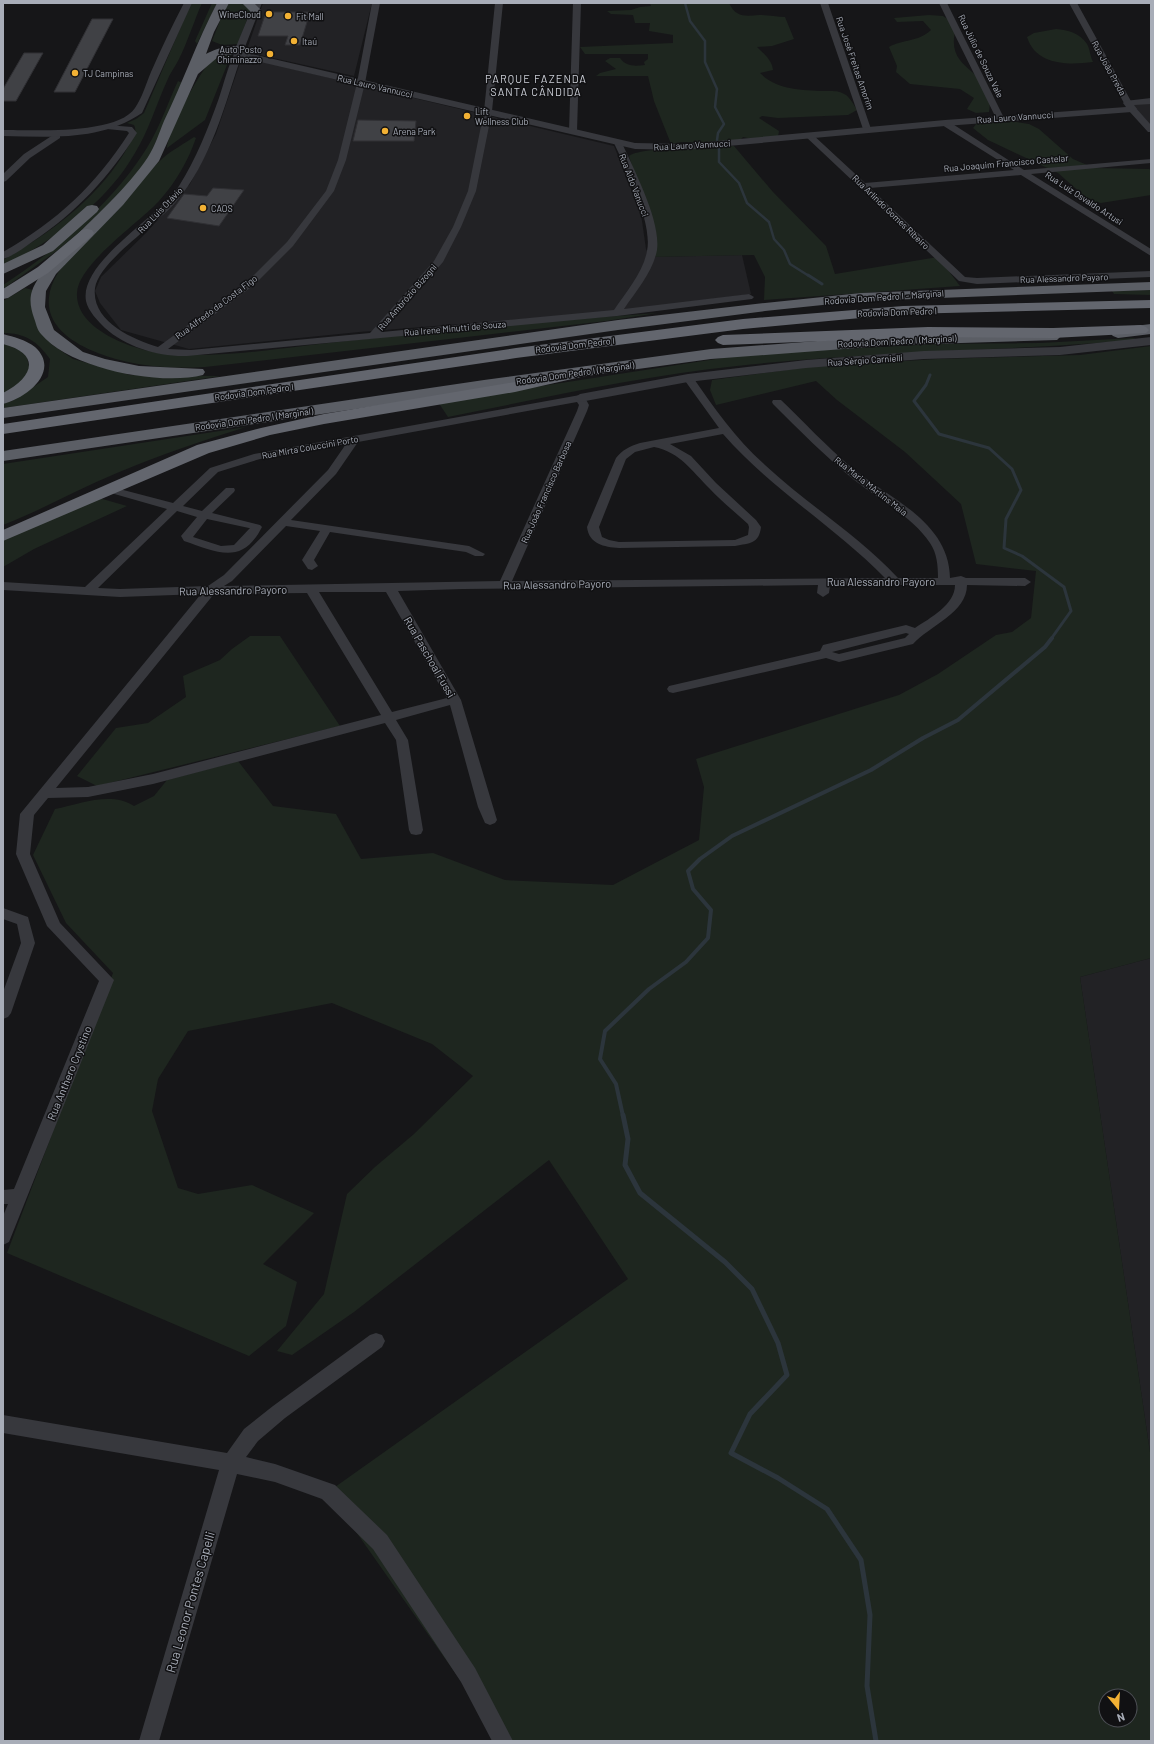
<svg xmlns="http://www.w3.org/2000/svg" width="1154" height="1744" viewBox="0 0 1154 1744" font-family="Barlow,sans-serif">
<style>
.built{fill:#222225}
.green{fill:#1e261f;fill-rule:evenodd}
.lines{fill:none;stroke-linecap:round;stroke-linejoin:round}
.stream-far3{stroke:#2c353c;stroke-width:2.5}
.stream-far2{stroke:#2c353c;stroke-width:3}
.stream-far1{stroke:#2c353c;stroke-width:4}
.stream{stroke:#2c353c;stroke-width:5}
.building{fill:#404145;stroke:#303034}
.minor{fill:#37383d;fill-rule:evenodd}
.tertiary{fill:#37383d;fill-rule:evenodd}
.trunk{fill:#5b5e65;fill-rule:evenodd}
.motorway{fill:#63666e;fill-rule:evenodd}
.poi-dot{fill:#f2b134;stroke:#111113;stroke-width:1.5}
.labels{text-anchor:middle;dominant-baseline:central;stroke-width:3;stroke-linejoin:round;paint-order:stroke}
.far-poi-label{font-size:9px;fill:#a8adb8;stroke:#111113;text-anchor:start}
.far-street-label{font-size:9px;fill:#a8adb8;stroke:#111113}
.far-quarter-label{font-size:11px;letter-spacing:1px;fill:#c9ccd4;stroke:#111113}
.street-label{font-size:11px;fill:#a8adb8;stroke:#111113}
.near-street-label{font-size:13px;fill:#a8adb8;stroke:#111113}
</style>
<rect width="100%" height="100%" fill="#161618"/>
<path class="built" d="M263,3h109l-18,73 -108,-24z
M242,57l372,89 27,68 5,35 4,8 92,-2 9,39 -141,18 -251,20 -170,17 -68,-19 -21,-27 -5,-12 6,-14 45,-44 44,-49 26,-50z
M1151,101v28l-23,-25z
M1151,958v501l-71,-482z"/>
<path class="green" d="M191,3h11c-8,18 -14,38 -23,56 -4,8 -9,14 -12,22 -11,24 -18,49 -32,72 -30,52 -81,86 -132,114v-7c49,-28 98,-64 126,-115 3,-6 9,-13 5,-20l-7,-2 9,-4 8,-6z
M212,3h5l-20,41 -2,-3z
M227,3h26l-15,41 -16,1 -10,-4z
M650,3h79c7,15 17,13 30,12 8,0 18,2 26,2l9,22 -22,7 -15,1c7,7 15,13 16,23l-13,3c17,17 41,17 64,18 8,0 15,-1 22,4 4,3 8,10 11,15l-9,5 -70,3 -16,-2 -3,2 20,13 -1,6 -26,2 -9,-2 -3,3 -33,3 -26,-1 -10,2 -17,-43 -6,-25h-52l4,-3 16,-4 -11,-8 5,-3h10c6,9 15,8 25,7l-1,-3 4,-3v-5h-63l-5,-7 93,-4v-8l-24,-4 1,-8h-15l-2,-8 -22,-1 -4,-3 24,-1 9,-3 11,-1z
M929,15l14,1 14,9c-17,50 40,41 32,87l-13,1 -9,-4 7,-11 -14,-9 -50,-5 -14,-12 1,-6 -8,-19c14,-8 30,-5 42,-17l-8,-9 -26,1 -3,-4z
M1056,29c12,1 24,4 31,15 3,5 3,12 6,18 -24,3 -57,4 -66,-25l7,-4z
M230,53l1,2 -26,65 -38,28c2,-19 33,-79 48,-91 3,-3 10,-3 15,-4z
M178,81l4,2 -36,81 -15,17 -44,45 -29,24 -55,39v-4c55,-36 117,-88 149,-146 10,-18 17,-39 26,-58z
M1002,120l27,4 10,5 34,30 21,9 55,1 2,1v25l-50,8 -15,-3 -4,-6 -24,-21 -70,-33 -15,-12 4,-5z
M194,137l2,1c-8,23 -20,44 -37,63 -20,22 -81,63 -82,92 -2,36 54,56 82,60 58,7 128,-6 187,-12 104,-11 208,-21 312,-28l-52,8 -401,46c-20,1 -40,1 -60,-2 -41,-6 -117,-29 -91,-85 11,-23 47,-52 66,-72 15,-16 27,-36 43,-50 9,-8 21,-14 31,-21z
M734,146l39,46 53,54 9,28 103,-17 22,29 -196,14 1,-23 -11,-22 -104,2 -5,-49 -16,-52c10,-9 87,-9 105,-10z
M25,288l8,2 2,29 16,25 22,15 57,16 91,1 -218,32v-4l11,-4 34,-23 2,-18c-13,-18 -25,-26 -47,-26v-32z
M1151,290v5l-37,-1 -2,-3z
M1133,338l6,2c-134,11 -268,11 -402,26 -97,10 -194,32 -289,51l-10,-15 310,-48 189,-10 103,-1z
M3,343l23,10 4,18 -10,14 -17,10z
M1151,346v612l-71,19 71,482v282h-648l-175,-249 300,-213 -79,-119 -195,152 -62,43 -15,-4 47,-57 23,-100 28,-27 39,-33 59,-58 -41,-32 -100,-41 -144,28 -30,48 -6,32 26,77 20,6 54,-9 62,28 -51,51 34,18 -11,44 -37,30 -242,-103 106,-280 -47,-50 -33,-68 22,-46c25,-5 56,-18 79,-3l20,-10 13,-16 71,-19 35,45 63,8 25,45 72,-6 72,27 108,5 86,-45 5,-53 -8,-28 203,-64 39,-21 58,-39 16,-3 19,-14 5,-47 -60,-7 -15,-60 -56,-52 -68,-52 -21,-19 -100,24 -6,-15 2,-10 98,-13 127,-8 143,-4zM1106,1696h24v24h-24z
M246,427c-44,14 -87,28 -129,46 -39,16 -75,37 -114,52v-61z
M99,498l28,8 -93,43 -31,18v-27z
M250,636h30l60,90 -243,60 -20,-10 39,-48 32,-5 38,-26 -3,-21 37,-16 12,-11z"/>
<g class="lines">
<path class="stream-far3" d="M685,3l5,18 15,20v21l12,27 -2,18 9,17 -6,9 -1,7
M719,147v15l20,21 8,20 22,19 5,17 10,11 6,14 19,12"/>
<path class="stream-far2" d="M808,275l14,9
M930,375l-4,10 -12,16 25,33 50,14 23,21 9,21 -15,29 -2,29 18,8 42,31 7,24 -20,28"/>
<path class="stream-far1" d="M623,1116l-7,-32 -16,-25 5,-28 44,-42 37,-27 22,-24 3,-28 -18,-21 -5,-18 12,-12 32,-23 139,-66 52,-32 35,-18 87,-73 7,-9"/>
<path class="stream" d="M623,1115l5,24 -3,26 15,28 85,69 27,27 26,54 9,32 -37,39 -19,39 47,25 49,31 34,51 9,55 -3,71 9,55"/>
</g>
<path class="building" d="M266,12h44l-10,33h-15l3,-9h-30z
M92,19h21l-38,73h-21z
M24,53h19l-27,48h-13v-12z
M358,120l58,1 -2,20h-61z
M213,188l31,2 -25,36 -52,-8 17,-24 23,2z"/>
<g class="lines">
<path class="minor" d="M372,3h8l-15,80 -19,77 -12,31 -41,55 -39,39 -86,64 23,1 179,-17 64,-72 19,-34 15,-36 16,-80 11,-108h8l-11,108 -16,80 -15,36 -18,35 -61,70 232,-22c12,-18 29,-37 33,-59 6,-28 -21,-82 -33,-108l4,-2 4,2c12,27 39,78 35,107 -4,22 -21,41 -33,59l125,-15 5,3 -2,2 -135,17 -430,40c-28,1 -61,-9 -82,-28 -7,-7 -17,-17 -19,-27 -7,-39 72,-83 93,-115 17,-27 29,-57 40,-88 5,-15 9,-32 16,-46l7,2c-17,50 -31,108 -67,149 -18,21 -76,58 -80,85 -4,33 37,51 63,59l90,-66 39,-39 39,-51 12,-31 19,-77z
M573,3h8l-4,128 -4,2 -4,-2z
M820,3h8l43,126 -1,2 -7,-2z
M939,3h8l57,115 -1,2 -7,-2z
M1069,3h8l55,100 -1,2 -7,-2z
M1129,107h6l16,18v7h-3l-19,-21z
M942,121h6l76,49 127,-11v4l-120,11 120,75v7l-130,-81 -151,13 95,89 12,1 174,-7v6l-174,7 -18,-3 -155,-146 7,-2 54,50 149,-13 -72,-45z
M107,125l25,2 5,6c-28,44 -61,80 -105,109 -8,6 -19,14 -29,17v-7c54,-31 92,-66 126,-119l-2,-2 -20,-2z
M54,131h6v7l-30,20 -24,23 -3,1v-8l21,-20 29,-19z
M688,375l4,1c22,32 44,63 73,89 43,40 93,70 133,113h40c0,-12 -1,-25 -8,-35 -19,-28 -51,-43 -77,-64 -28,-23 -54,-49 -80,-75l-1,-2 1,-2h8c23,22 45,46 70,67 38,32 98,54 99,111l11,-2 5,2h59l6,4 -6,4 -58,-1c0,28 -38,41 -54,59l-74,18 -13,-4 -153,35 -4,-1 -2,-3 2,-3 151,-35 3,-6 83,-20 9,3c15,-10 40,-23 40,-43h-125l-1,8 -6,4 -6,-4 1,-8 -355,4 -65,2 63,109 36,120 -2,3 -5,2 -5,-2 -7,-16 -28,-102 -54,15 12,20 15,90 -2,4 -5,1 -5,-1 -2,-4 -13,-90 -11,-17 -232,61 -65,13 -40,1 -14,17 -4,39 30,69 54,57 -103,257 -2,5 -6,3v-29l5,-12h-5v-14l11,-1 85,-208 -52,-55 -31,-72 4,-40 181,-220 -81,3 -117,-7v-8l82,5 82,-78 -63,-18 -1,-2 1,-2 4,-1 65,17 37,-35 44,-14 326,-59 4,1 5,9 -2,6 -75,170 373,-3c-51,-52 -114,-89 -162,-144l-53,10 21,12 25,27 40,37 5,7c-2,17 -11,16 -26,19l-116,2c-15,-1 -30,-4 -32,-21l29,-69c6,-8 14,-12 24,-15l79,-15 -36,-50zM577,402l2,3 -2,6 -77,170 -276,5 8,-5 54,-55 34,5 -18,29 6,9 4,1 6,-4 -4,-6 16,-28 136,20 9,4h8l2,-2 -16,-8 -178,-26 45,-46 22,-32zM346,444l-18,26 -104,105 -16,11 -88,3 -22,-1 79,-77 20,6 -16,19 3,5c33,11 58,25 78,-14l-2,-2 -48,-12 22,-21 1,-2 -1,-2h-8l-24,23 -19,-5 35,-34 42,-13zM654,447c26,5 38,24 55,41 12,13 26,24 39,36l1,3 -1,8 -13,5 -116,2 -10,-2 -7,-3 -3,-10 27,-68 9,-7zM207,519l42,9h1l-16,17 -13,1 -28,-9zM319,592h67l61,106 -55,14zM307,593l74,122 -228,59 -65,13 -32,1 158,-194zM906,633l3,1 -4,4 -66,16 -7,-2z
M3,908l25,9 7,26 -24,70 -3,4 -5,2v-27l18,-49 -4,-19 -14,-5z
M376,1333l6,2 3,6 -3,6 -97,71 -27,23 -12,16 29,7 60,21 52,50 88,133 38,73h-21l-31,-59 -88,-133 -51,-50 -47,-17 -38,-8 -78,267h-20l80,-271 -216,-37v-18l224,38 17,-24 29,-23 97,-71z"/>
<path class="tertiary" d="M184,3h8l-50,110c-41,28 -91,24 -139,23v-6c29,0 114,5 132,-22 7,-10 11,-24 16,-36 10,-23 21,-46 33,-69z
M254,3h8l-19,49 392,91 49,1 261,-24 181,-13 -3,-4 2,-2 26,-3v6l-17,1 3,4 -5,3 -187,14 -261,24 -49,-1 -400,-93 -2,-2z
M1151,337v8l-91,10 -136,4 -118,9 -118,14 -108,20 -6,-4 6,-4 108,-20 118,-14 118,-9 136,-4z"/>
<path class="trunk" d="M217,3h12l-15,29 -8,22c8,-5 32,-13 39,-4l-6,3 -21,4 -20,17 -39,87 -36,44 -67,69 -10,17 -1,16 9,23 29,22 22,7 34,7 64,3 2,3 -2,3c-43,11 -133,-6 -162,-41 -4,-4 -5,-11 -7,-16 -3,-9 -5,-18 -2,-27 6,-22 61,-71 79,-90 13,-13 27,-29 37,-44 7,-11 11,-24 16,-36 19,-39 33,-80 53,-118z
M242,3h12l7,7 -2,2h-8z
M92,205l5,1 2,3 -2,3 -44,39 -50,23v-10l40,-19 44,-39z
M1151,282v8l-290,11 -96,10 -147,19 -615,88v-10l615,-88 147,-17 96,-10z
M1151,324v10l-33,4 -5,-2 -3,-3 3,-3 5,-2z
M1052,332l5,2 3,3 -3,3 -161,5 -185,14 -227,31 -481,71v-10l481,-71 227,-31 185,-14z"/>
<path class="motorway" d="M87,229l5,1 2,3 -2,3 -44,37 -40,25 -5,1v-10l35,-22 44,-37z
M1151,300v8l-248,6 -160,15 -227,29 -513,76v-10l513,-76 227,-29 160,-13z
M1141,325l5,2 3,3 -3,3 -93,5 -125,-1 -205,8 -5,-2 -3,-3 3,-3 5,-2 205,-8 125,1z
M3,334c11,3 23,6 32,13 26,24 -8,51 -32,57v-11c30,-15 39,-39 0,-49z
M588,366l6,2 2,3 -2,3 -79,18 -191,32 -54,11 -61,18 -206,88v-11l194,-85 64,-17 63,-14 191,-32z"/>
</g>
<g class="poi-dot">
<circle cx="269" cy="14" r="4"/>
<circle cx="288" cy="16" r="4"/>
<circle cx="294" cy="41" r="4"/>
<circle cx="270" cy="54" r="4"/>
<circle cx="75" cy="73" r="4"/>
<circle cx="467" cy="116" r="4"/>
<circle cx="385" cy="131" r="4"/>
<circle cx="203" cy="208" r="4"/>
</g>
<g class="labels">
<g class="far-poi-label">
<text x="261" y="14" text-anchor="end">WineCloud</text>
<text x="296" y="16">Fit Mall</text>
<text x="302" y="41">Itaú</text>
<text x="262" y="49" text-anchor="end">Auto Posto<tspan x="262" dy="10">Chiminazzo</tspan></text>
<text x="83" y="73">TJ Campinas</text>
<text x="475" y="111">Lift<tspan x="475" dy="10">Wellness Club</tspan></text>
<text x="393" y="131">Arena Park</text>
<text x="211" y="208">CAOS</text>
</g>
<g class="far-street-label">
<text transform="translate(981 56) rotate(64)">Rua Jùlio de Souza Vale</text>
<text transform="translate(855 63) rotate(71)">Rua José Freitas Amorim</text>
<text transform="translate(1109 68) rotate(61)">Rua João Preda</text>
<text transform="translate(375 86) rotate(13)">Rua Lauro Vannucci</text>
<text transform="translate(1015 117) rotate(-4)">Rua Lauro Vannucci</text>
<text transform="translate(692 145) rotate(-3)">Rua Lauro Vannucci</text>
<text transform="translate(1006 163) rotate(-5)">Rua Joaquim Francisco Castelar</text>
<text transform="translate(634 185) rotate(69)">Rua Aldo Vanucci</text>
<text transform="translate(1084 198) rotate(33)">Rua Luíz Osvaldo Artusi</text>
<text transform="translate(160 210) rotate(-46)">Rua Luis Otávio</text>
<text transform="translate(891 212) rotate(44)">Rua Arlindo Gomes Ribeiro</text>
<text transform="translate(1064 278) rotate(-2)">Rua Alessandro Payaro</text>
<text transform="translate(407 297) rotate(-49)">Rua Ambrózio Bizogni</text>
<text transform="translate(884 297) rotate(-4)">Rodovia Dom Pedro I - Marginal</text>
<text transform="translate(216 307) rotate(-37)">Rua Alfredo da Costa Figo</text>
<text transform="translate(897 312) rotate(-2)">Rodovia Dom Pedro I</text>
<text transform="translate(455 328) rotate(-5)">Rua Irene Minutti de Souza</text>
<text transform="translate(897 341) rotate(-3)">Rodovia Dom Pedro I (Marginal)</text>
<text transform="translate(575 345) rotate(-7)">Rodovia Dom Pedro I</text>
<text transform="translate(865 360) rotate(-4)">Rua Sérgio Carnielli</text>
<text transform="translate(575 373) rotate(-8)">Rodovia Dom Pedro I (Marginal)</text>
<text transform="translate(254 392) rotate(-8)">Rodovia Dom Pedro I</text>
<text transform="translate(254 419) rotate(-8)">Rodovia Dom Pedro I (Marginal)</text>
<text transform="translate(310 447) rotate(-10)">Rua Mirta Coluccini Porto</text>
<text transform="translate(871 486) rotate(38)">Rua Maria MArtins Maia</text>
<text transform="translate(546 492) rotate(-66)">Rua João Francisco Barbosa</text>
</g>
<g class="far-quarter-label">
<text x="536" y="78">PARQUE FAZENDA<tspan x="536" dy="13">SANTA CÂNDIDA</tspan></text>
</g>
<g class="street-label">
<text x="881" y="581">Rua Alessandro Payoro</text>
<text transform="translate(557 584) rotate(-1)">Rua Alessandro Payoro</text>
<text transform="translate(233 590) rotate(-1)">Rua Alessandro Payoro</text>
<text transform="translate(430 657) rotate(60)">Rua Paschoal Fussi</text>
<text transform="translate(69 1073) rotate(-68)">Rua Anthero Crystino</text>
</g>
<g class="near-street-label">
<text transform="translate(190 1602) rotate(-74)">Rua Leonor Pontes Capelli</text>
</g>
</g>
<rect width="1154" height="1744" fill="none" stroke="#a8adb8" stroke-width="8"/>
<g transform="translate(1118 1708) rotate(162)"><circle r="19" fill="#111113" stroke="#4d4f55"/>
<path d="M0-3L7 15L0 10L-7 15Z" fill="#f2b134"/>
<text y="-6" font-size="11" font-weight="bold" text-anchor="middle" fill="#a8adb8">N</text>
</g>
</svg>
